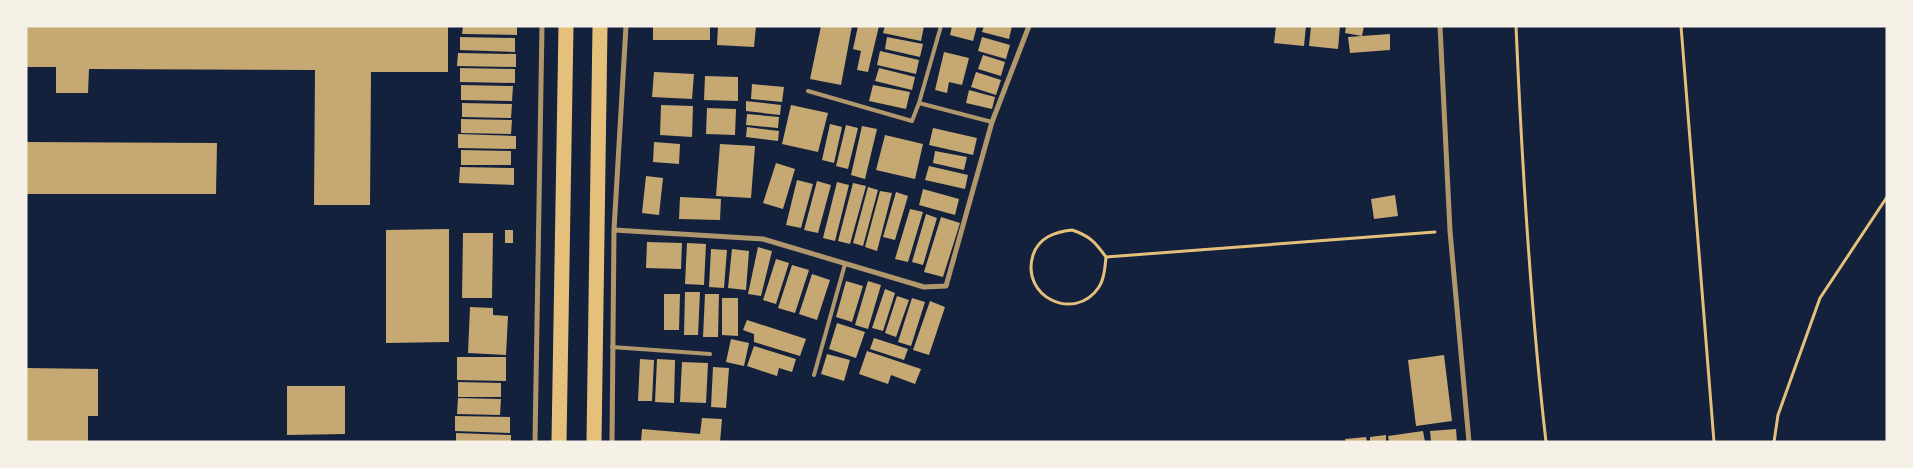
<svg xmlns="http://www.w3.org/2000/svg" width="1913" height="468" viewBox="0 0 1913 468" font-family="Quicksand,sans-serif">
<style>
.building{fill:#c6a872}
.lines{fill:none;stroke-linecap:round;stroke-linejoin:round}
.path{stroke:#e5c07b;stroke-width:3}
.service{stroke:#b1986c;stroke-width:4}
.minor{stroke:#b1986c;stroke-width:5}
.motorway{stroke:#e5c07b;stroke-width:15}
</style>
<rect width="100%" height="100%" fill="#14213d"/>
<path class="building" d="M26,26h422v46h-77l-1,133h-56l1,-135 -226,-1 -1,24h-32v-26h-30z
M463,26h54v9l-55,-1z
M653,26h57v14h-57z
M718,26h38l-2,21 -37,-2z
M821,26h31l-11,59 -31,-6z
M858,26h21l-11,46 -11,-2 4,-19 -8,-2z
M885,26h39l-3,15 -38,-8z
M952,26h25l-4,15 -23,-6z
M984,26h28l-3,13 -27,-7z
M1276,26h30l-2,20 -30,-3z
M1311,26h29l-2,23 -29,-3z
M1346,26h18l-2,10 -17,-3z
M1390,34v16l-40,3 -2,-16z
M460,37l55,1v14l-55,-2z
M887,37l36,7 -3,13 -35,-8z
M982,37l28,8 -4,14 -28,-8z
M880,51l39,9 -3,14 -39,-9z
M944,52l25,6 -7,27 -13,-3 -2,11 -12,-3z
M458,53l58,1v13l-59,-1z
M983,55l22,7 -4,14 -23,-7z
M460,68l55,1v14l-55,-1z
M879,68l36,9 -3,13 -37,-9z
M654,72l40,2 -2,25 -40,-2z
M976,72l25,8 -5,15 -25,-8z
M705,76l33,1v24l-34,-1z
M752,84l32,3 -2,15 -31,-3z
M461,85l52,1 -1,15 -51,-1z
M873,85l37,7 -4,17 -37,-8z
M969,90l26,7 -3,12 -26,-6z
M746,101l35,4 -1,10 -34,-4z
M462,103l50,1 -1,14 -49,-1z
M661,105l32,1 -1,31 -32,-2z
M791,105l37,8 -10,39 -36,-8z
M707,108l29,1 -1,26 -29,-1z
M747,114l32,3 -1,11 -32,-3z
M461,119l51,1 -1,14 -50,-1z
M830,124l12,3 -8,36 -12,-3z
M846,125l12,3 -10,41 -12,-3z
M862,126l15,3 -12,50 -14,-4z
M747,127l32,4 -1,10 -32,-4z
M933,128l44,10 -4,17 -44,-10z
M458,134l58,2v13l-58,-1z
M885,135l38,9 -8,35 -39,-9z
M26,142l191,1 -1,51h-190z
M654,142l26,2 -1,20 -26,-2z
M720,144l35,2 -4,52 -35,-2z
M461,150l50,1v14h-50z
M935,151l32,6 -3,13 -31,-7z
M776,163l19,6 -12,40 -20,-6z
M929,166l39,9 -3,14 -40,-9z
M460,167l54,1v17l-55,-2z
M646,176l17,2 -4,37 -17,-2z
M797,180l16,4 -12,44 -15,-3z
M817,181l14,4 -13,48 -14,-3z
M837,182l12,3 -14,56 -12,-3z
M853,183l13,3 -16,58 -12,-3z
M868,187l10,3 -15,56 -10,-3z
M923,189l36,10 -4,16 -36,-10z
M880,191l12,2 -15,58 -12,-4z
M896,192l12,4 -13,44 -12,-3z
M1395,195l3,21 -24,3 -3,-20z
M680,197l41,2 -1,21 -41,-1z
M910,209l13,3 -15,50 -13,-3z
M926,214l11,4 -14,47 -11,-3z
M941,217l19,6 -17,54 -19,-5z
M449,229v113l-63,1v-113z
M505,230h8v13h-8z
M463,233h30l-1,65h-30z
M647,242l35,1 -1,26 -35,-1z
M687,243l19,1 -2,41 -19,-1z
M758,247l14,4 -11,45 -13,-2z
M711,249l16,1 -3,38 -15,-1z
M732,249l17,2 -3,39 -18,-2z
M776,259l13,4 -13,41 -13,-4z
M792,265l17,5 -14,43 -17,-5z
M812,274l18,6 -13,40 -18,-6z
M846,281l17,5 -11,36 -16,-5z
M868,281l13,4 -13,44 -13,-4z
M885,289l10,4 -12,38 -11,-3z
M685,292h15l-2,43h-14z
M664,294h16l-1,36h-15z
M705,294h14l-1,43h-15z
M897,296l12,4 -13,37 -11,-4z
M722,298h16v38l-16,-1z
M912,298l13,4 -14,44 -13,-4z
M930,301l15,6 -16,48 -16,-5z
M470,307l23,1v7l15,1 -2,39 -38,-2z
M747,320l59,19 -6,17 -46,-14v-8l-11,-4z
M837,323l28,9 -9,26 -27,-9z
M874,338l34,11 -4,11 -34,-11z
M731,339l18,4 -5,23 -18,-4z
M754,346l42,13 -4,13 -13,-4 -2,8 -30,-10z
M867,351l54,18 -6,15 -24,-9 -3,9 -29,-10z
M827,354l23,6 -6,21 -23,-7z
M1444,355l8,66 -36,5 -8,-66z
M457,357h49v24l-49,-1z
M640,359l14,1 -2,41h-14z
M657,359l18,1 -1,43 -19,-1z
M682,362l26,1 -2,40 -26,-1z
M713,367l16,1 -3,40 -15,-1z
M26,368l72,1v47h-10v26h-62z
M458,382l43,1v14h-43z
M287,386h58v48l-58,1z
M458,398l43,1 -1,16 -43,-1z
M455,416l55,1v16l-55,-2z
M702,418l20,1 -2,23h-79l1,-13 58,5z
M1456,429l1,13h-26l-1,-11z
M1423,431l2,11h-36l-1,-6z
M456,433l55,2v7h-55z
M1386,435v7h-16v-5z
M1366,437l1,5h-21l-1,-3z"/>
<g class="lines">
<path class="path" d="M1516,26c6,139 14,277 30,416
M1681,26l33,416
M1072,230c18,6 23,12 34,27 -1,9 -1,21 -7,30 -24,36 -79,10 -66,-32 6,-18 22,-23 39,-25z
M1106,257l329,-25
M1774,442l4,-27 42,-117 67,-101"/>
<path class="service" d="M808,91l104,30 7,-18 22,-77
M919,103l73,19
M612,347l98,7
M814,375l31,-111"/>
<path class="minor" d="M1440,26l10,205 19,211
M614,230l149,9 161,48 22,-1 46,-164 37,-96
M535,442l7,-416
M612,442l2,-212 12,-204"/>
<path class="motorway" d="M559,442l7,-416
M594,442l6,-416"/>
</g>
<rect width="1913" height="468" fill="none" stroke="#f6f1e7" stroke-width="55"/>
</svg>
